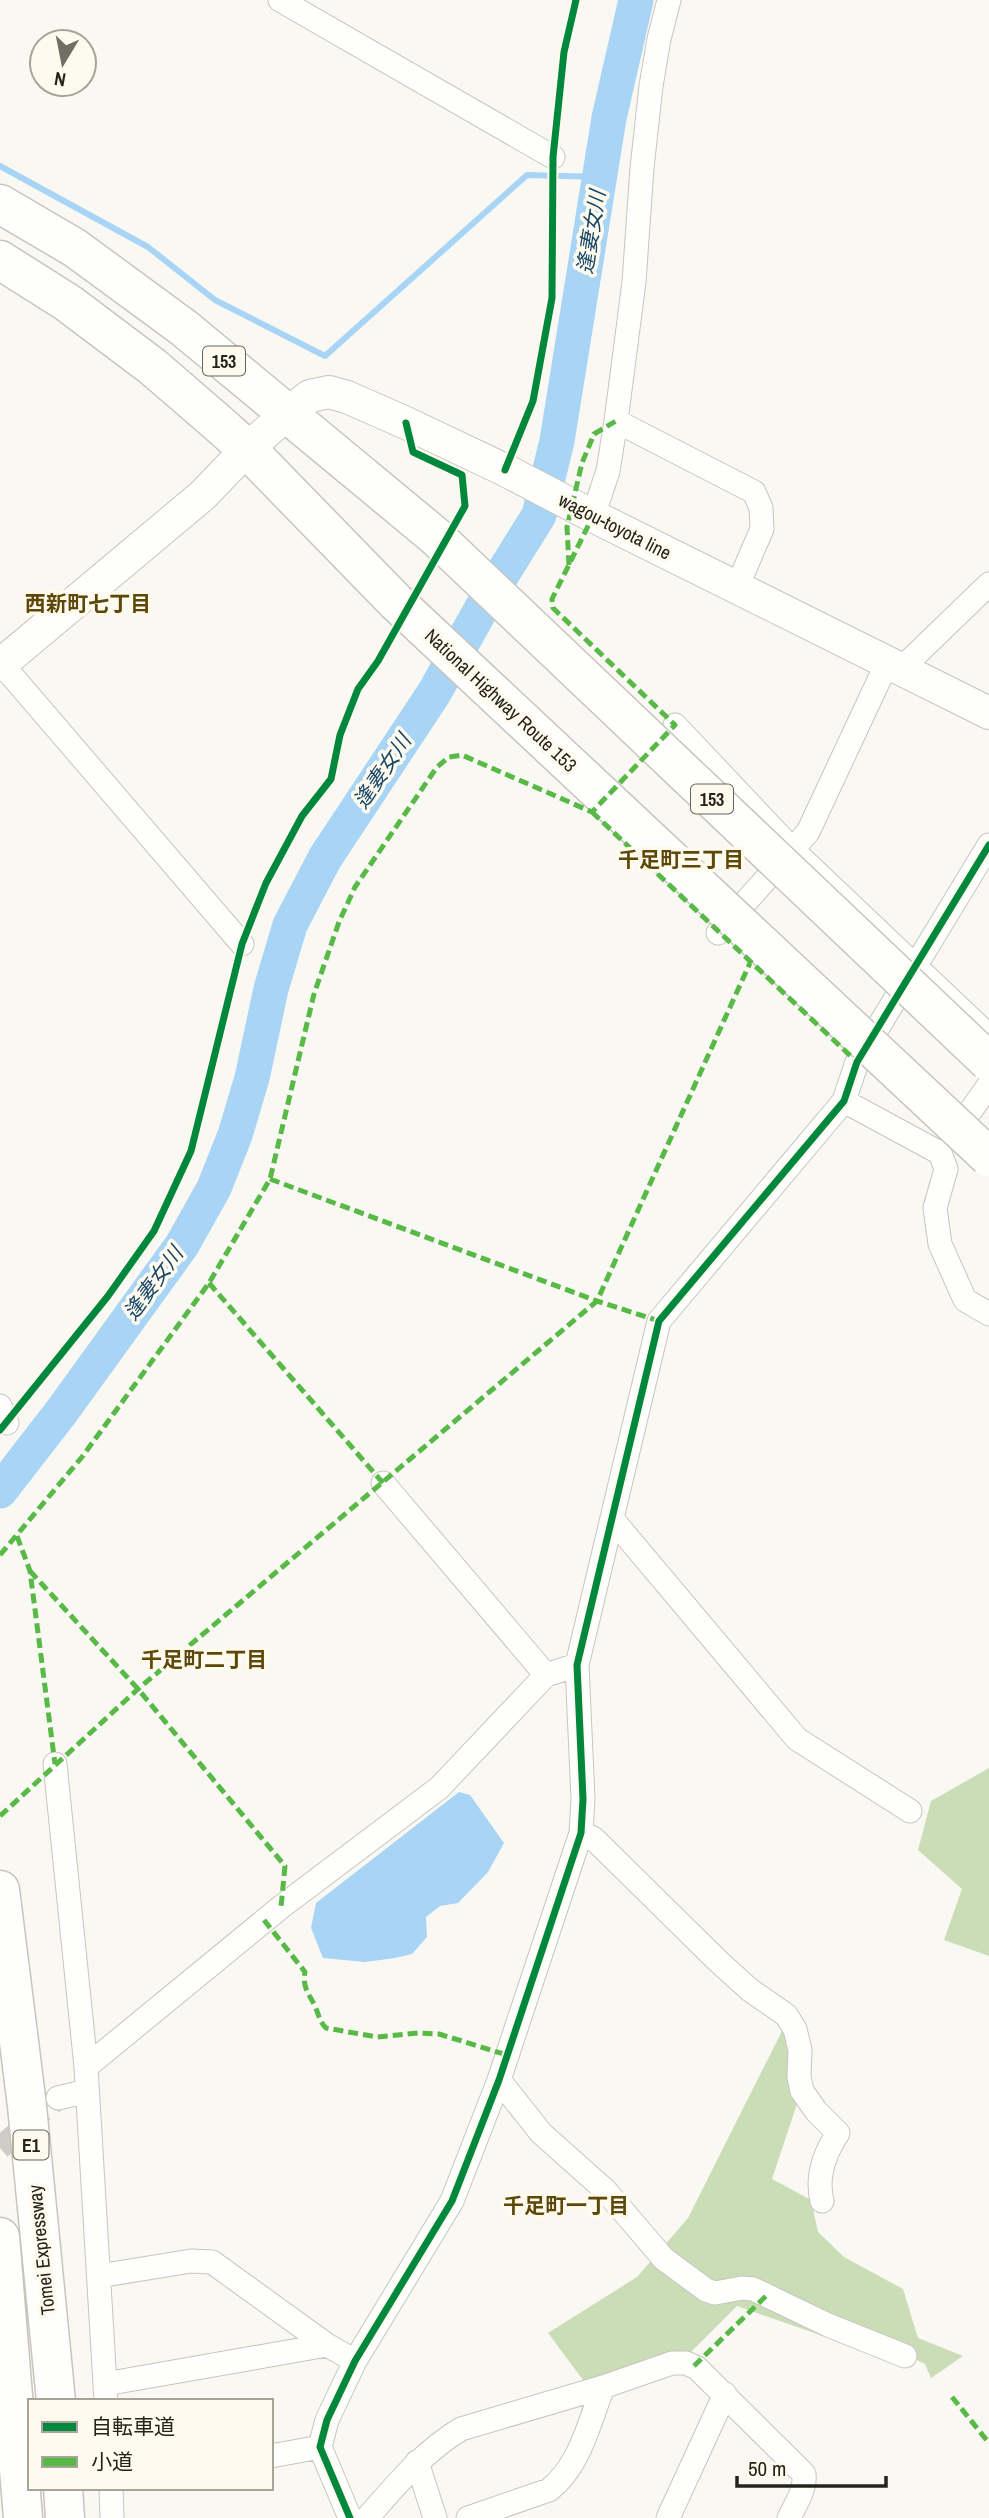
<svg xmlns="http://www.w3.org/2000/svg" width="989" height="2518" viewBox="0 0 989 2518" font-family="'Archivo Narrow','Noto Sans JP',sans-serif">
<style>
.forest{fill:#caddb7}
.water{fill:#a8d4f5}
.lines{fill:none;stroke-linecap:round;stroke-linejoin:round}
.stream{stroke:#a8d4f5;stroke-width:6}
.river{stroke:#a8d4f5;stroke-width:35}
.street-tunnel{stroke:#cfcdc7;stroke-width:23;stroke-dasharray:23 11;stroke-linecap:butt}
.street-casing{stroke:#c8c5bf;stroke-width:25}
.secondary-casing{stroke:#c8c5bf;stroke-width:34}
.highway-casing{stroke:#c8c5bf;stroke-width:41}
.path{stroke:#dededc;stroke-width:3.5;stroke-dasharray:2 5;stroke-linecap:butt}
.street{stroke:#fefefd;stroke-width:23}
.secondary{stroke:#fefefd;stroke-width:32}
.highway{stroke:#fefefd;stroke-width:38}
.highway-bridge-casing{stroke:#c8c5bf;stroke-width:41;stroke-linecap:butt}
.highway-bridge{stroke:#fefefd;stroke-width:38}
.quiet{stroke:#58b947;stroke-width:5;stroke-dasharray:10 5;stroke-linecap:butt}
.cycleway-casing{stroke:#fefaee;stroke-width:11}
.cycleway{stroke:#00873e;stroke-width:7}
.labels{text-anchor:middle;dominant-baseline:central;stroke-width:7;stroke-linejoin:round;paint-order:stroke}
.shield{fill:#fefaee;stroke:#66645a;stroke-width:2}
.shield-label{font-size:18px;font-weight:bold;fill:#25231b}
.street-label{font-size:19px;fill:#25231b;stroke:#fefaee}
.water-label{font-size:21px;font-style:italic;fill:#174667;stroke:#fefaee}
.neighbourhood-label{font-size:21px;font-weight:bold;fill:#5d4809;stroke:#fefaee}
</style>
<rect width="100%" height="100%" fill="#faf8f2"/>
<path class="forest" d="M989,1768v188l-45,-16 18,-51 -44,-39 13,-49z
M788,2029l5,23 4,52 -25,75 39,21 7,32 26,25 59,32 15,49 45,18 -32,22 -6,-14 -78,-38 -21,11 -89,-31 -49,49 -102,29 -38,-51 89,-56 51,-59 94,-187z"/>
<path class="water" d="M459,1792l11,3 34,48 -16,29 -30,31 -18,3 -14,11 1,20 -15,17 -17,4 -30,4 -42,-4 -12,-30 5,-25z"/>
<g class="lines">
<path class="stream" d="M0,166l148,81 67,53 110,56 202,-181 72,2"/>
<path class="river" d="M0,1491l62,-80 120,-166 32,-57 21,-53 17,-57 19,-89 19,-64 35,-67 109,-165 54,-96 51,-82 18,-74 52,-323 27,-118"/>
<path class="street-tunnel" d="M0,2148l58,-50"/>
<g class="street-casing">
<path id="street" d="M280,0l273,157
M616,421l138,71 7,16 1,21 -25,58
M593,516l15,-45 8,-50 18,-139 8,-114 9,-82 8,-47 10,-39
M0,662l242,282
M901,669l88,-85
M675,725l117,124 197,187
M718,933l90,-101 79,-169
M844,1101l96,52 6,16 -11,39 5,36 25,56 24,14
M952,1137l37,-52
M0,1406l7,17
M383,1483l163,192
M613,1520l184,219 113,72
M55,1764l31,303 20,334
M581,1833l12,5 126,124 31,28 36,25 9,14 5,21 -1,27 3,14 14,20 22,22c-14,21 -22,43 -16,68
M86,2067l195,-160 158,-119 107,-113 31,-10
M499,2080l42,53 64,57 59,69 42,31 9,3 27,-5 11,1 75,36 77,31
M58,2098l29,-7
M99,2276l92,-15 21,1 115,83 28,16
M105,2384l222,-39
M271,2456l49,-9
M417,2462l18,56
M111,2488l1,30
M350,2518l-30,-71 7,-27 28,-59 97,-160 47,-121 82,-247 2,-34 -6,-134 82,-344 185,-220 13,-39 132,-217
M367,2518c29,-33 56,-66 94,-89l142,-42 69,-24h14l11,5 107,106c2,15 -9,31 -15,44
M468,2518l81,-28c31,-24 40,-67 54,-103
M668,2518l57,-124"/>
</g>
<g class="secondary-casing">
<path id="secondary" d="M0,665l203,-170 44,-46 41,-36 22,-17 19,-4 18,5 59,26 99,47 88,46 396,197"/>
</g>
<g class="highway-casing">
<path id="highway" d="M0,204l75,44 109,80 251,208
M0,260l68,43 85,64 66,57 28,25 149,153
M0,1890l27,216 29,295
M0,2237l23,281
M63,2488l2,30"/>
</g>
<path class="path" d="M555,136l9,-84 12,-52
M515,446l18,-45 19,-103 1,-123
M459,517l6,-11 -2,-28
M421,585l8,-15
M251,922l15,-39 36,-67 29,-37 9,-44 18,-46 33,-52
M22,1404l86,-108 46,-65 37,-80 46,-188"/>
<use href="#street" class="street"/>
<use href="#secondary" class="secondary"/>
<use href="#highway" class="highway"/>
<g class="highway-bridge-casing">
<path id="highway-bridge" d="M435,536l554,526
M396,602l593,555"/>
</g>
<use href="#highway-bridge" class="highway-bridge"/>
<path class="quiet" d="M569,565l-2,-38 15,-64 12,-29 22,-13
M592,812l265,250
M270,1179l327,122 62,20
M209,1283l174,200
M17,1536l13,35 25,193
M0,1555l82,-98 127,-174 61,-104 44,-185 25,-72 16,-35 82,-120 12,-10 13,-2 130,57 83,-87 -122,-117 -1,-9 41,-83
M30,1571l108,118 147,177 -4,41
M0,1816l138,-127 459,-388 153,-338
M264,1920l41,52c-3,15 4,22 10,34 4,9 4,15 11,22l51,9 41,-4 21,1 68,21
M694,2366l73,-71
M952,2397l37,46"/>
<g class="cycleway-casing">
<path id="cycleway" d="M505,470l28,-69 19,-103 1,-141 11,-105 12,-52
M0,1430l108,-134 46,-65 37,-80 51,-207 24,-61 36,-67 29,-37 9,-44 18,-46 20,-28 87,-155 -3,-31 -49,-23 -7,-29
M350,2518l-30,-71 7,-27 28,-59 97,-160 47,-121 82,-247 2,-34 -6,-134 82,-344 185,-220 13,-39 132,-217"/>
</g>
<use href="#cycleway" class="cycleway"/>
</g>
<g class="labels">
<g class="shield">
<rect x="203" y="346.5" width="42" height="29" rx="5"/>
<rect x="691" y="784.5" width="42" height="29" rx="5"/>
<rect x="13.5" y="2130.5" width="35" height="29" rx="5"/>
</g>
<g class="shield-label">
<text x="224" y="361">153</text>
<text x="712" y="799">153</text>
<text x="31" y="2145">E1</text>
</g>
<g class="street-label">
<text transform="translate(615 526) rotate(27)">wagou-toyota line</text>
<text transform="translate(501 700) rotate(43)">National Highway Route 153</text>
<text transform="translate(41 2250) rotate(-96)">Tomei Expressway</text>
</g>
<g class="water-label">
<text transform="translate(591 232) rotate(-81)">逢妻女川</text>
<text transform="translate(382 771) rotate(-56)">逢妻女川</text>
<text transform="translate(153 1283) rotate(-54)">逢妻女川</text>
</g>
<g class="neighbourhood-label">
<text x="88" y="603">西新町七丁目</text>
<text x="681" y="859">千足町三丁目</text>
<text x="204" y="1659">千足町二丁目</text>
<text x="566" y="2205">千足町一丁目</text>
</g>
</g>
<rect x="28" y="2399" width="245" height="91" fill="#fefaee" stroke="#a7a49a" stroke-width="2"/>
<rect x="42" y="2422" width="35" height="10" fill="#00873e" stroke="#a7a49a" stroke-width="2"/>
<text x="91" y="2434" font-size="21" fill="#25231b">自転車道</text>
<rect x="42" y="2457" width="35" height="10" fill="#58b947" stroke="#a7a49a" stroke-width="2"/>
<text x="91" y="2469" font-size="21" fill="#25231b">小道</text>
<g transform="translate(63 63) rotate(190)"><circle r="33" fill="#fefaee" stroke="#a7a49a" stroke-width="2"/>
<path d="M0-5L12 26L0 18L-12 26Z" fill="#706e66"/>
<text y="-10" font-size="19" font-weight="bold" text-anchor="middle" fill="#25231b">N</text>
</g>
<path d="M737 2476v10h149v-10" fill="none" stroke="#25231b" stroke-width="3.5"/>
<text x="748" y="2476" font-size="21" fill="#25231b" stroke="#fefaee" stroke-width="5" paint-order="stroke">50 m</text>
</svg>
